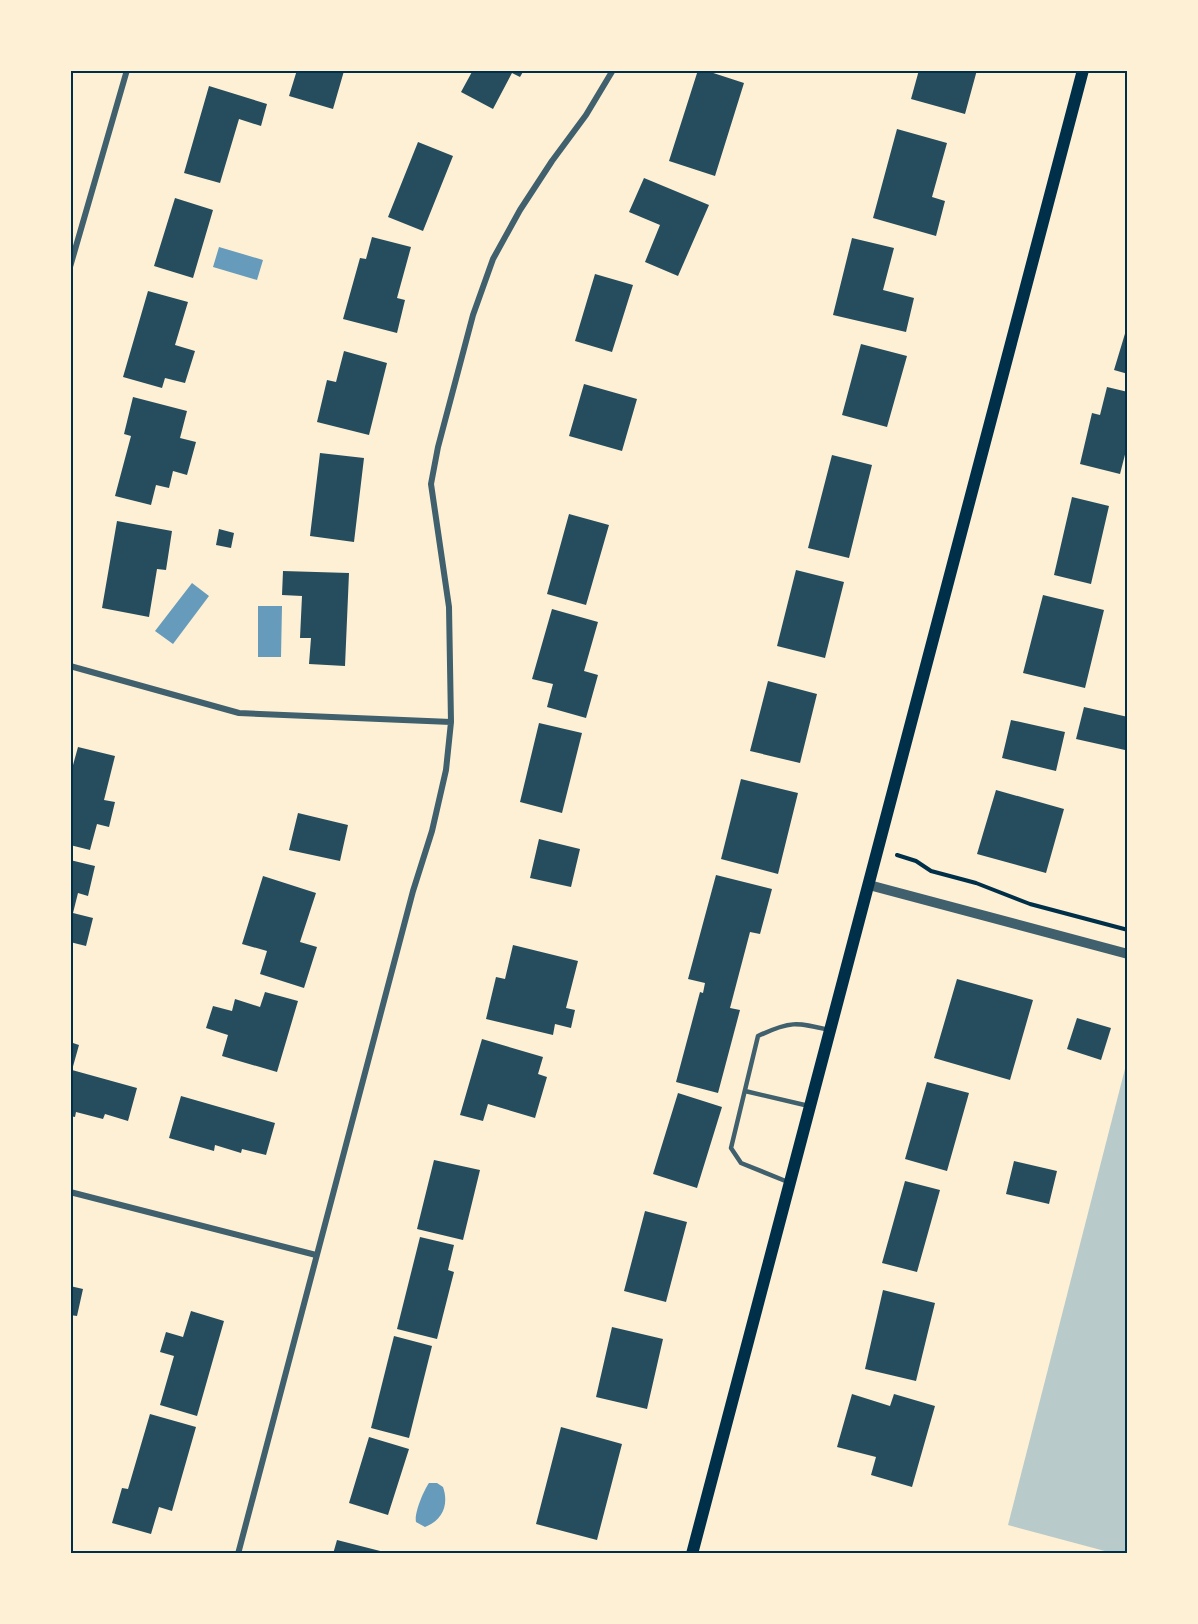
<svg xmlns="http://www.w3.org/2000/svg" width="1198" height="1624" viewBox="0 0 1198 1624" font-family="'Titillium Web',sans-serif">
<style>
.green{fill:#b9caca}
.water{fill:#669bbc}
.building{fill:#264d5e}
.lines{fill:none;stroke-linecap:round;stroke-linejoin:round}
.path{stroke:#003049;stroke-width:4}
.service{stroke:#3f606c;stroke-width:4.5}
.minor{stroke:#3f606c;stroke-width:6}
.tertiary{stroke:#3f606c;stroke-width:10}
.secondary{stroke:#003049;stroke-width:12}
.neatline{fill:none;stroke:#003049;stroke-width:2}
</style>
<rect width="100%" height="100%" fill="#fdf0d5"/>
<path class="green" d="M1127,1061l1,492 -12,1 -108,-29z"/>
<path class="water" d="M219,247l44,13 -6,20 -44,-13z
M192,583l17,13 -36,48 -18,-13z
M258,606h24l-1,51h-23z
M429,1483h8l6,4c6,17 0,33 -18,40l-9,-5c-2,-9 8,-32 13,-39z"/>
<path class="building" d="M297,70l47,1 -11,38 -44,-13z
M473,70h51l-4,7 -8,-4 -19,36 -32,-17z
M698,70h6l40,13 -29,93 -46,-15z
M919,70h58l-12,44 -54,-15z
M209,86l58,18 -6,22 -22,-7 -19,64 -36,-10z
M897,129l50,14 -15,54 13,4 -9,35 -63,-18z
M418,142l35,14 -30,75 -35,-14z
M644,178l65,27 -31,71 -33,-14 15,-37 -31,-13z
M175,198l38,12 -20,68 -39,-12z
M372,237l39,10 -14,51 8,2 -8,33 -54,-14 17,-61 6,1z
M852,238l42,10 -11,42 31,8 -8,34 -73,-17z
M595,274l38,11 -21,67 -37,-11z
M148,291l40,11 -13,43 20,6 -10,32 -20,-5 -3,10 -39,-11z
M1127,327h1v47l-14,-4z
M861,344l46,12 -20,71 -45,-12z
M344,351l43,12 -18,72 -52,-13 10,-42 9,2z
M584,384l53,15 -15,52 -53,-15z
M1107,387l21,5v51l-8,31 -40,-10 12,-51 8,2z
M133,397l54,14 -7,27 16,4 -9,33 -14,-4 -4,17 -13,-3 -5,20 -36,-9 16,-60 -7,-2z
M320,453l44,5 -10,84 -44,-6z
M832,455l40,10 -23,93 -41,-10z
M1072,497l37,9 -18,78 -37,-9z
M569,514l40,11 -23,80 -39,-11z
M117,521l55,10 -6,39 -9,-1 -8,48 -47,-9z
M219,529l15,4 -3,15 -15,-3z
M796,570l48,12 -19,76 -48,-12z
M283,571l66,2 -4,93 -36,-2 2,-26h-11l2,-42 -20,-1z
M1043,595l61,15 -19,78 -62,-15z
M552,609l46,13 -14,49 14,4 -12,43 -39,-11 6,-23 -21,-5z
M768,681l49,13 -17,69 -50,-12z
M1084,707l44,10v23l-3,10 -49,-11z
M1011,720l54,12 -9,39 -54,-13z
M539,723l43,10 -20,80 -42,-11z
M78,747l37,9 -11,44 11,2 -6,25 -12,-3 -7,26 -20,-5v-69z
M741,779l57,14 -20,81 -57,-15z
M996,790l68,19 -18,64 -69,-19z
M298,813l50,12 -8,36 -51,-11z
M539,839l41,10 -9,38 -41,-9z
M70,860l25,6 -7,30 -10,-3 -5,20 20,5 -7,28 -16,-4z
M716,875l56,14 -12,45 -10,-2 -20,76 10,2 -22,83 -42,-11 24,-90 3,1 2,-10 -17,-4z
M263,876l53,17 -16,49 17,5 -13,41 -44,-14 7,-23 -25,-7z
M513,945l65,16 -12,47 9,2 -4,18 -16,-4 -2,11 -67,-16 10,-42 9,2z
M957,979l76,21 -23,80 -76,-22z
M265,992l33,9 -21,71 -55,-16 6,-21 -22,-7 7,-22 19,5 3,-12 25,8z
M1077,1018l34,10 -10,32 -34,-11z
M482,1039l61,18 -5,17 9,3 -12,41 -47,-14 -5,17 -23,-6z
M70,1042l9,3 -7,25 65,18 -9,33 -23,-7 -2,5 -27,-7 -1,5 -5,-1z
M927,1082l42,11 -22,78 -42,-12z
M678,1093l44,14 -25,81 -44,-14z
M181,1096l94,27 -9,32 -24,-6 -1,4 -26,-8 -1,6 -45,-13z
M434,1160l46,10 -17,70 -46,-11z
M1014,1161l43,10 -8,33 -43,-10z
M905,1181l35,9 -23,82 -35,-9z
M645,1211l42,11 -21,80 -42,-11z
M420,1237l34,8 -6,25 6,2 -17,67 -40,-10z
M70,1286l13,3 -6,27 -7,-1z
M883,1290l52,13 -19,78 -51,-12z
M191,1311l33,10 -27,95 -37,-11 14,-49 -14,-4 6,-20 17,5z
M612,1327l51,12 -16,70 -51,-12z
M394,1336l38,10 -23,92 -38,-10z
M852,1394l38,12 4,-12 41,12 -23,81 -41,-12 5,-18 -39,-10z
M150,1414l46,13 -24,84 -13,-4 -8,27 -39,-11 10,-35 6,1z
M561,1427l61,17 -25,96 -61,-16z
M369,1437l40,12 -21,66 -39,-12z
M337,1540l51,13v1h-55z"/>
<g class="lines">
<path class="path" d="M897,855l19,6 15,10 45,12 54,21 98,26"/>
<path class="service" d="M745,1091l64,15
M788,1182l-47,-19 -10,-15 27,-112c32,-15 38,-14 71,-6"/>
<path class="minor" d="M70,267l57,-197
M70,666l169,47 212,9
M70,1192l246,63
M238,1554l175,-663 19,-60 14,-61 5,-48 -2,-115 -18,-123 7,-37 35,-132 20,-56 27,-49 32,-49 34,-46 27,-45"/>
<path class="tertiary" d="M869,885l259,69"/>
<path class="secondary" d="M692,1554l391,-1484"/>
</g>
<rect width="1198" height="1624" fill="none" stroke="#fdf0d5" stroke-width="144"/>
<rect x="72" y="72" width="1054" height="1480" class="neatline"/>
</svg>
